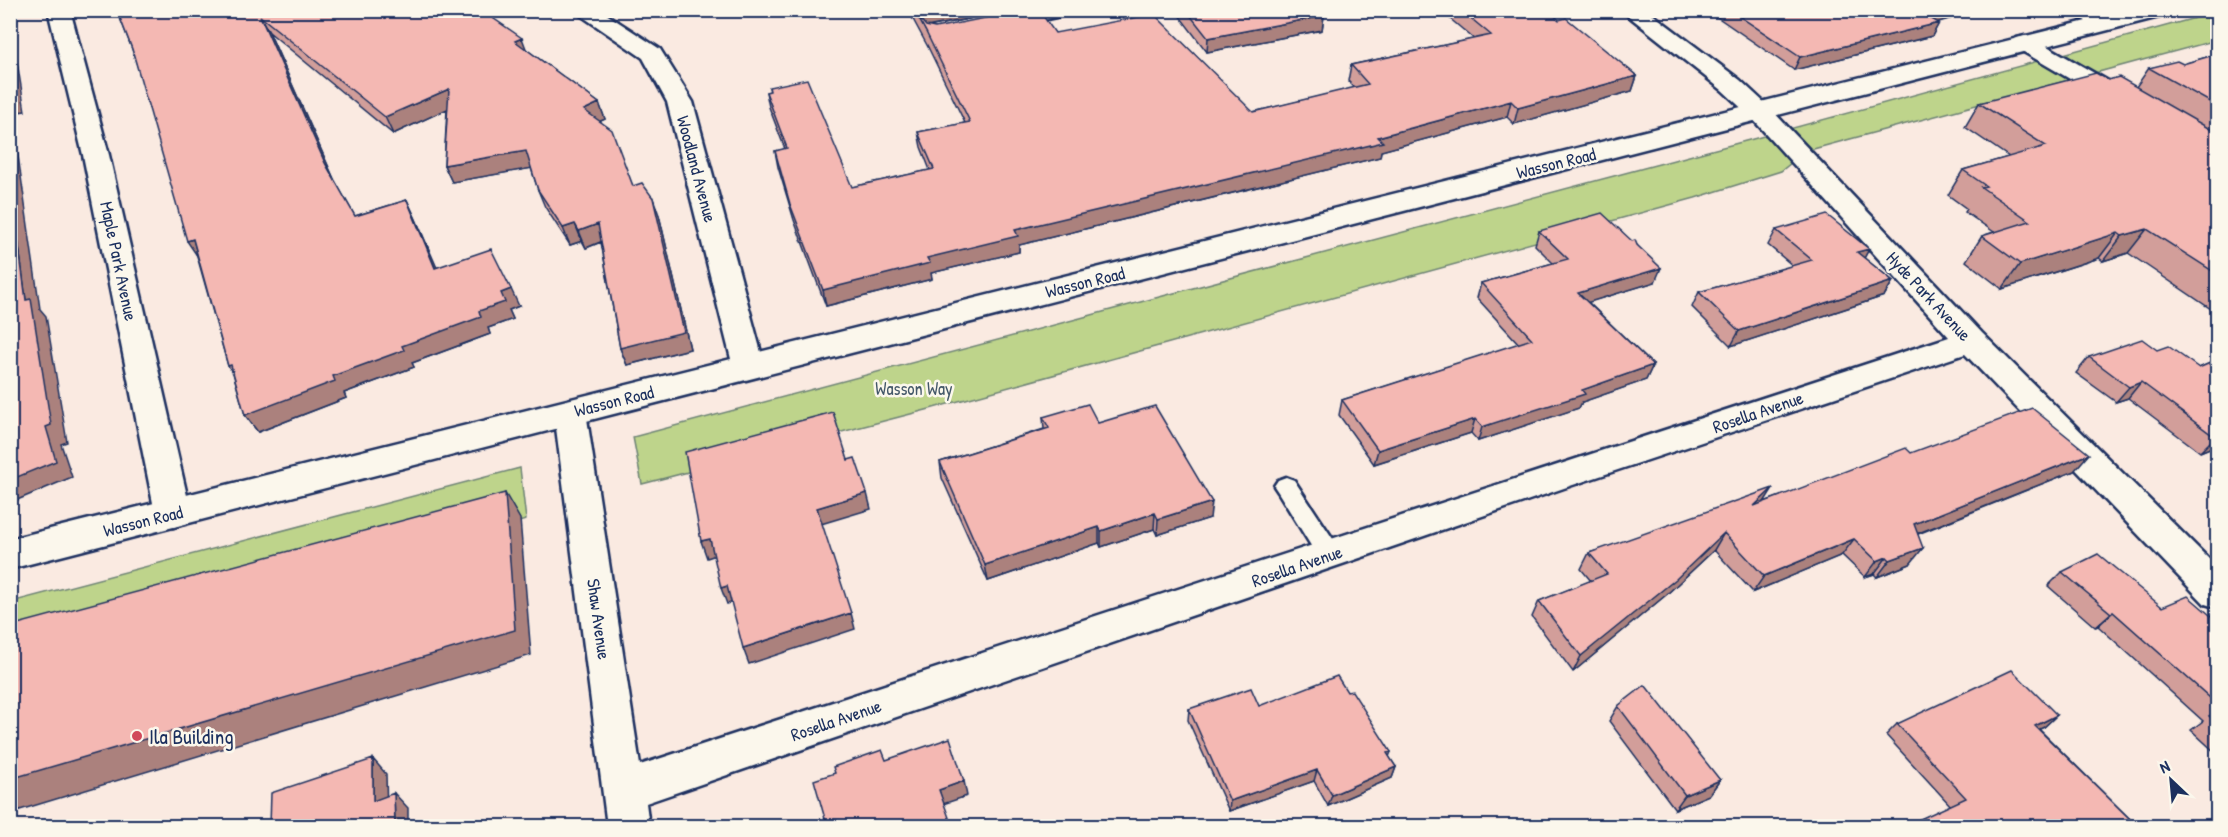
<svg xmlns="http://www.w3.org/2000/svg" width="2228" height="837" viewBox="0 0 2228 837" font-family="'Patrick Hand',sans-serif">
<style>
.green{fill:#bed48b;stroke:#6c8274;stroke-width:1.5}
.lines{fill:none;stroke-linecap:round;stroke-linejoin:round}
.lane-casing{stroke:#1b2f5e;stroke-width:5}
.street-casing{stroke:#1b2f5e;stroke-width:5}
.secondary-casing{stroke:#1b2f5e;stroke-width:5}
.lane{fill:#fbf7ec;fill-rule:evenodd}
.street{fill:#fbf7ec;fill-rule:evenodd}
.secondary{fill:#fbf7ec;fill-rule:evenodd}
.wall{fill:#d29e9a;stroke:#1b2f5e;stroke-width:1.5}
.shaded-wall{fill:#ab817d;stroke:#1b2f5e;stroke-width:1.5}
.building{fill:#f4b8b3;stroke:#1b2f5e;stroke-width:1.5}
.poi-dot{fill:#d1495b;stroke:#fbf7ec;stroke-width:2}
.labels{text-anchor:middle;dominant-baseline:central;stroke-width:5;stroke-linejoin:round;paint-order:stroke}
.street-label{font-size:18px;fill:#1b2f5e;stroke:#fbf7ec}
.park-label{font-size:18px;fill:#445869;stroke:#fbf7ec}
.near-poi-label{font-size:21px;fill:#1b2f5e;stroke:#fbf7ec;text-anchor:start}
</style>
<rect width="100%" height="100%" fill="#faeae1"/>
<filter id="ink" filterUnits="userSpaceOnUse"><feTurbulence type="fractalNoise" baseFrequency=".0167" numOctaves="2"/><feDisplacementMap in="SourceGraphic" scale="12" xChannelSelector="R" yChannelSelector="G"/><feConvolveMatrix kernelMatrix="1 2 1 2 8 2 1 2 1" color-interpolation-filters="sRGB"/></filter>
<g filter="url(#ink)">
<path class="green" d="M2217,12v28l-411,111 -25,20 -86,27 -769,212 -284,74 -9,-47 1120,-298z
M520,468l6,52 -515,142v-60z"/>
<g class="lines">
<g class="lane-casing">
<path id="lane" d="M2069,10h19l21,14 -2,3h-12z
M1286,477l8,3 45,68 3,7 -3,7 -9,3 -9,-3 -43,-70 -4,-6 4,-6z"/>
</g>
<g class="street-casing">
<path id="street" d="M48,10h22l39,145 82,358 -5,10 -13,4 -13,-4 -5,-10 -72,-358z
M573,10h27l60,39 33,53 72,265 -5,8 -11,3 -11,-3 -5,-8 -66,-265 -24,-44z
M1023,10h45l-3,5 -68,15 -8,-2 -4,-5 4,-5z
M1621,10h26l93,70 28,26 214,227 236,235v40l-13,-4 -240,-250 -401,134 -918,315 3,23h-42l-53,-414 4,-8 12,-4 12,4 4,8 54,353 1309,-428 -199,-221 -28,-26z
M2025,36l8,2 96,55 3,5 -3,5 -9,2 -9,-2 -94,-55 -4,-5 4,-5z"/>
</g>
<g class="secondary-casing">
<path id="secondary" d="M2130,10h40l-3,5 -2157,554v-30z"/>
</g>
<use href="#lane" class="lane"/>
<use href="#street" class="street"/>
<use href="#secondary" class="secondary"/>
</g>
<path class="wall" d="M117,10h364l45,39 73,54 6,16 -5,2 33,65 26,29 31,134 -63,16 -7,-17 -19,-106 -15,6 -4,-7 -12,4 -25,-38 -7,-17 -7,-22 -79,14 -8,-17 3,-56 -54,25 -124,-102 65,147 21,37 52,-16 8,17 21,50 83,39 -10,4 4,9 -25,9 2,6 -78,29 2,4 -70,26 2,5 -88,34 -13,-17 -12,-42 -5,-7 -31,-110 -65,-207z
M908,10h105l-85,17 7,1 120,5 198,79 102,-24 -7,-7 3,-16 123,-26 -26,-22 1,-7h99l11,10 78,56 -5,15 -118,33 -7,-7 -126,34 -1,6 -361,88v7l-88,21 1,6 -106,27 -32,-86 -16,-53 -3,-16 10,-2 -16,-42 -3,-15 4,-1 -1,-4 83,100 78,-17 -9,-23 -3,-15 47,-9 -37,-76z
M1175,10h143l6,6 -2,14 -115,22z
M1707,10h273l-43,12 2,1 -7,13 -138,34z
M2217,54v259l-89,-60 -25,8 -4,-3 -97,31 -36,-28 16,-25 12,-4 -29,-20 2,-3 -19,-14 15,-25 46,-13 -44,-30 14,-24 129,-23 28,7 13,-19 34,-4z
M1776,230l93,19 -5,9 29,23 -9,15 -153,50 -39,-39 7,-15 94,-26 -25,-21z
M1539,231l98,14 18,37 -67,20 65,63 -7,15 -64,22 -3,6 -101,33 -7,-8 -97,31 -35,-49 3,-15 177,-56 -42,-46 4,-15 72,-20 -18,-18z
M2157,350l42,18 18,-8v85l-17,7 -72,-54 -12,4 -40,-29 13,-16z
M1043,417l55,6 112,95 -53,17 -3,-6 -53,18 -2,-4 -111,38 -46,-103 -2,-16 104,-33z
M1911,453l163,18 -156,63 -8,30 -33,13 -3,-3 -9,3 -23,-22 -89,37 -39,-42 -48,45 -93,77 -41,-55 7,-16 52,-20 -10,-12 8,-16 175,-51z
M2062,572l100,35 55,14v133l-26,-24 12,-9 -105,-95 -3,1 -47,-41z
M1259,706l132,46 -2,5 7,10 -4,11 -64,28 -14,-25 -85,30 -41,-91 1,-11z
M1618,706l102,74 -11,15 -34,14 -66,-88z
M2057,715l-13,12 -5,2 92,91 -8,6h-218l46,-20 -65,-71 11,-11z"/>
<path class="shaded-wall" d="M932,10h81l-86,17 -2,3 -5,-11 6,-7z
M1941,10h39l-62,18 6,-13z
M260,16l9,16 65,147 -9,-16z
M1324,16l-2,14 -115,22 1,-14z
M10,18l15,93 -7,1 1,7 -6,2 27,188 6,7 21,126 -6,2 11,33 -62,26v-23l36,-53 -20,-127 -16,-121z
M1939,23l-7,13 -138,34 6,-13z
M522,38l6,16 -13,-13z
M1637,76l-5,15 -118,33 4,-16z
M449,89l7,16 -63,29 -8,-17z
M1511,101l-4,16 -126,34 -1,6 -361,88v7l-88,21 1,6 -106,27 -3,-16 192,-60 363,-93z
M599,103l6,16 -15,7 -6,-16z
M526,151l7,17 -81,14 -8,-17z
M653,198l6,17 31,134 -63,16 -7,-17z
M407,200l8,17 29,67 -9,-16z
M575,224l7,17 -12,4 -7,-17z
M598,224l7,16 -19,8 -7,-17z
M2147,229l-19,24 -25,8 19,-25z
M2118,233l-19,25 -97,31 18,-25z
M193,239l5,18 -11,-16z
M1869,249l-8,15 -4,-12z
M1661,268l-6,14 -82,25 5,-14z
M1893,281l-9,15 -153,50 8,-15z
M511,289l8,17 -10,4 4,9 -25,9 2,6 -78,29 2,4 -70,26 2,5 -88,34 -13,-17 234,-104 22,-18z
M1653,365l-7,15 -64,22 -3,6 -101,33 4,-14 100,-37z
M2141,382l-13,16 -12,4 13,-15z
M1475,419l-4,14 -97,31 4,-14z
M2217,436v9l-17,7 15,-15z
M2089,454l-15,17 -173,69 13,-16z
M1773,488l-10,16 -9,2z
M505,493l15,26 11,136 -521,158v-34z
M867,493l4,16 -50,15 -4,-16z
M1212,502l-2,16 -53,17 1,-16z
M1155,513l-1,16 -53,18v-16z
M1099,527v16l-111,38 -3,-16z
M1724,533l-10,17 -48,45 -93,77 8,-16z
M710,539l6,16 -9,3 -6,-17z
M1854,539l-12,16 -89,37 11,-16z
M1923,548l-13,16 -33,13 13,-17z
M1887,557l-13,17 -9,3 12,-16z
M727,586l7,16 -7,2 -6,-16z
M2113,612l-15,14 -3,1 16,-14z
M851,613l4,16 -106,35 -6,-16z
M2057,715l-13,12 -21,10 12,-11z
M373,759l13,15 1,41 -14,-14z
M1396,767l-4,11 -64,28 4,-11z
M1317,770l-3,11 -85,30 1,-10z
M1720,780l-11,15 -34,14 10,-14z
M964,781l3,15 -24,8 -4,-14z
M394,793l14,15v18h-13z"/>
<path class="building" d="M117,10h364l41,28 -7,3 84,62 -15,7 28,20 21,56 9,-3 11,15 31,134 -64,16 -22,-124 -19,7 -4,-7 -12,4 -25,-38 -12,-39 -82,14 5,-76 -64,28 -125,-101 65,147 30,53 52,-16 28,68 56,-19 20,40 -10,4 4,9 -26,9 2,6 -79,29 2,4 -71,26 2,5 -90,34 -14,-50 -3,1 -35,-127 -6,2 -55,-192z
M914,10h18l-6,2 -6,7 6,7 9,2 90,-18h14l16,23 99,-19 99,98 115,-28 -17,-19 140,-30 -30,-25h87l11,10 7,-2 71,58 -119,32 -7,-7 -133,36 5,5 -368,88 3,6 -91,22 3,5 -107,27 -33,-86 -15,-53 12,-3 -21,-56 4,-1 -1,-4 38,-8 45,108 82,-18 -16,-37 52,-10 -44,-90z
M1186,10h132l6,6 -116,22z
M1730,10h211l-17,5 15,8 -139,34z
M2217,54v52l-68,-38 28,-7 6,3z
M2096,73l12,7 11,-3 98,56v141l-70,-45 -25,7 -4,-3 -98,31 -38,-28 48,-15 -49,-34 5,-1 -23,-16 83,-24 -67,-43z
M10,80l3,14 -3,1z
M10,179l16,121 5,-1 20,126 -5,2 10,34 -46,19z
M1602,213l30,28 3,-1 2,5 24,23 -83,25 75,72 -71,25 3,4 -103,33 -7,-8 -97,31 -36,-50 190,-61 -51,-56 87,-24 -29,-28z
M1827,215l42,34 -12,3 36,29 -154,50 -40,-39 113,-32 -36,-30z
M2142,339l15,11 11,-4 31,22 18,-8v76l-2,1 -74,-55 -12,5 -40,-30z
M1088,404l10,19 57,-17 57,96 -54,17 -3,-6 -54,18 -2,-4 -114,38 -45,-103 109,-34 -6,-11z
M2032,408l57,46 -175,70 9,24 -33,12 -3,-3 -10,4 -23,-22 -90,37 -40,-43 -48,46 -95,77 -42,-55 68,-27 -18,-21 184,-65 -19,18 152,-58 5,5z
M833,412l15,48 7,-2 12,35 -50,15 34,105 -108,35 -16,-62 -6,2 -11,-49 -9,2 -16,-89z
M505,493l10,137 -505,149v-153z
M2098,554l64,53 26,-11 29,25v83l-104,-92 -2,1 -49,-41z
M2012,670l45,45 -22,11 96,94 -9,6h-217l61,-28 -69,-74z
M1337,676l10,16 5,-1 39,61 -4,1 9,14 -64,28 -15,-25 -87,31 -41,-92 62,-21 8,18z
M1645,685l75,95 -35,15 -67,-89z
M2217,712v11l-8,-7z
M950,738l14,43 -25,9 13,36h-125l-13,-46 21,-7 -2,-6 49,-17 4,10z
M373,759v42l21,-8 1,33h-125l1,-33z"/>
</g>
<circle class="poi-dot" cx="137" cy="736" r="6"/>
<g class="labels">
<g class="street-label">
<text transform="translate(1556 163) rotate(-14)">Wasson Road</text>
<text transform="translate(697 169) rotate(75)">Woodland Avenue</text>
<text transform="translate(119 261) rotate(78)">Maple Park Avenue</text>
<text transform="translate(1085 282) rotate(-14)">Wasson Road</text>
<text transform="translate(1929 296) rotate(47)">Hyde Park Avenue</text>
<text transform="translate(614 401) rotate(-14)">Wasson Road</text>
<text transform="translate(1758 412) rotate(-19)">Rosella Avenue</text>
<text transform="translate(143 521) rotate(-14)">Wasson Road</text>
<text transform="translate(1297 566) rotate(-19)">Rosella Avenue</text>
<text transform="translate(599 619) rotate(82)">Shaw Avenue</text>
<text transform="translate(836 720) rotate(-19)">Rosella Avenue</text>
</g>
<g class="park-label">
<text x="914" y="388">Wasson Way</text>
</g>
<g class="near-poi-label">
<text x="149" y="736">Ila Building</text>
</g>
</g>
<rect width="2228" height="837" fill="none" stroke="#fbf7ec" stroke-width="36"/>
<rect x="18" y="18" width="2192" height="801" fill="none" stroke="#1b2f5e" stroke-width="2" filter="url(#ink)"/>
<g transform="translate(2171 780) rotate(334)" stroke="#fbf7ec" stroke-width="4.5" paint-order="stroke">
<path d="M0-4.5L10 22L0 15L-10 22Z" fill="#1b2f5e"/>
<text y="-9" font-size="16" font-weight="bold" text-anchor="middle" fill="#1b2f5e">N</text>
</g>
</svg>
